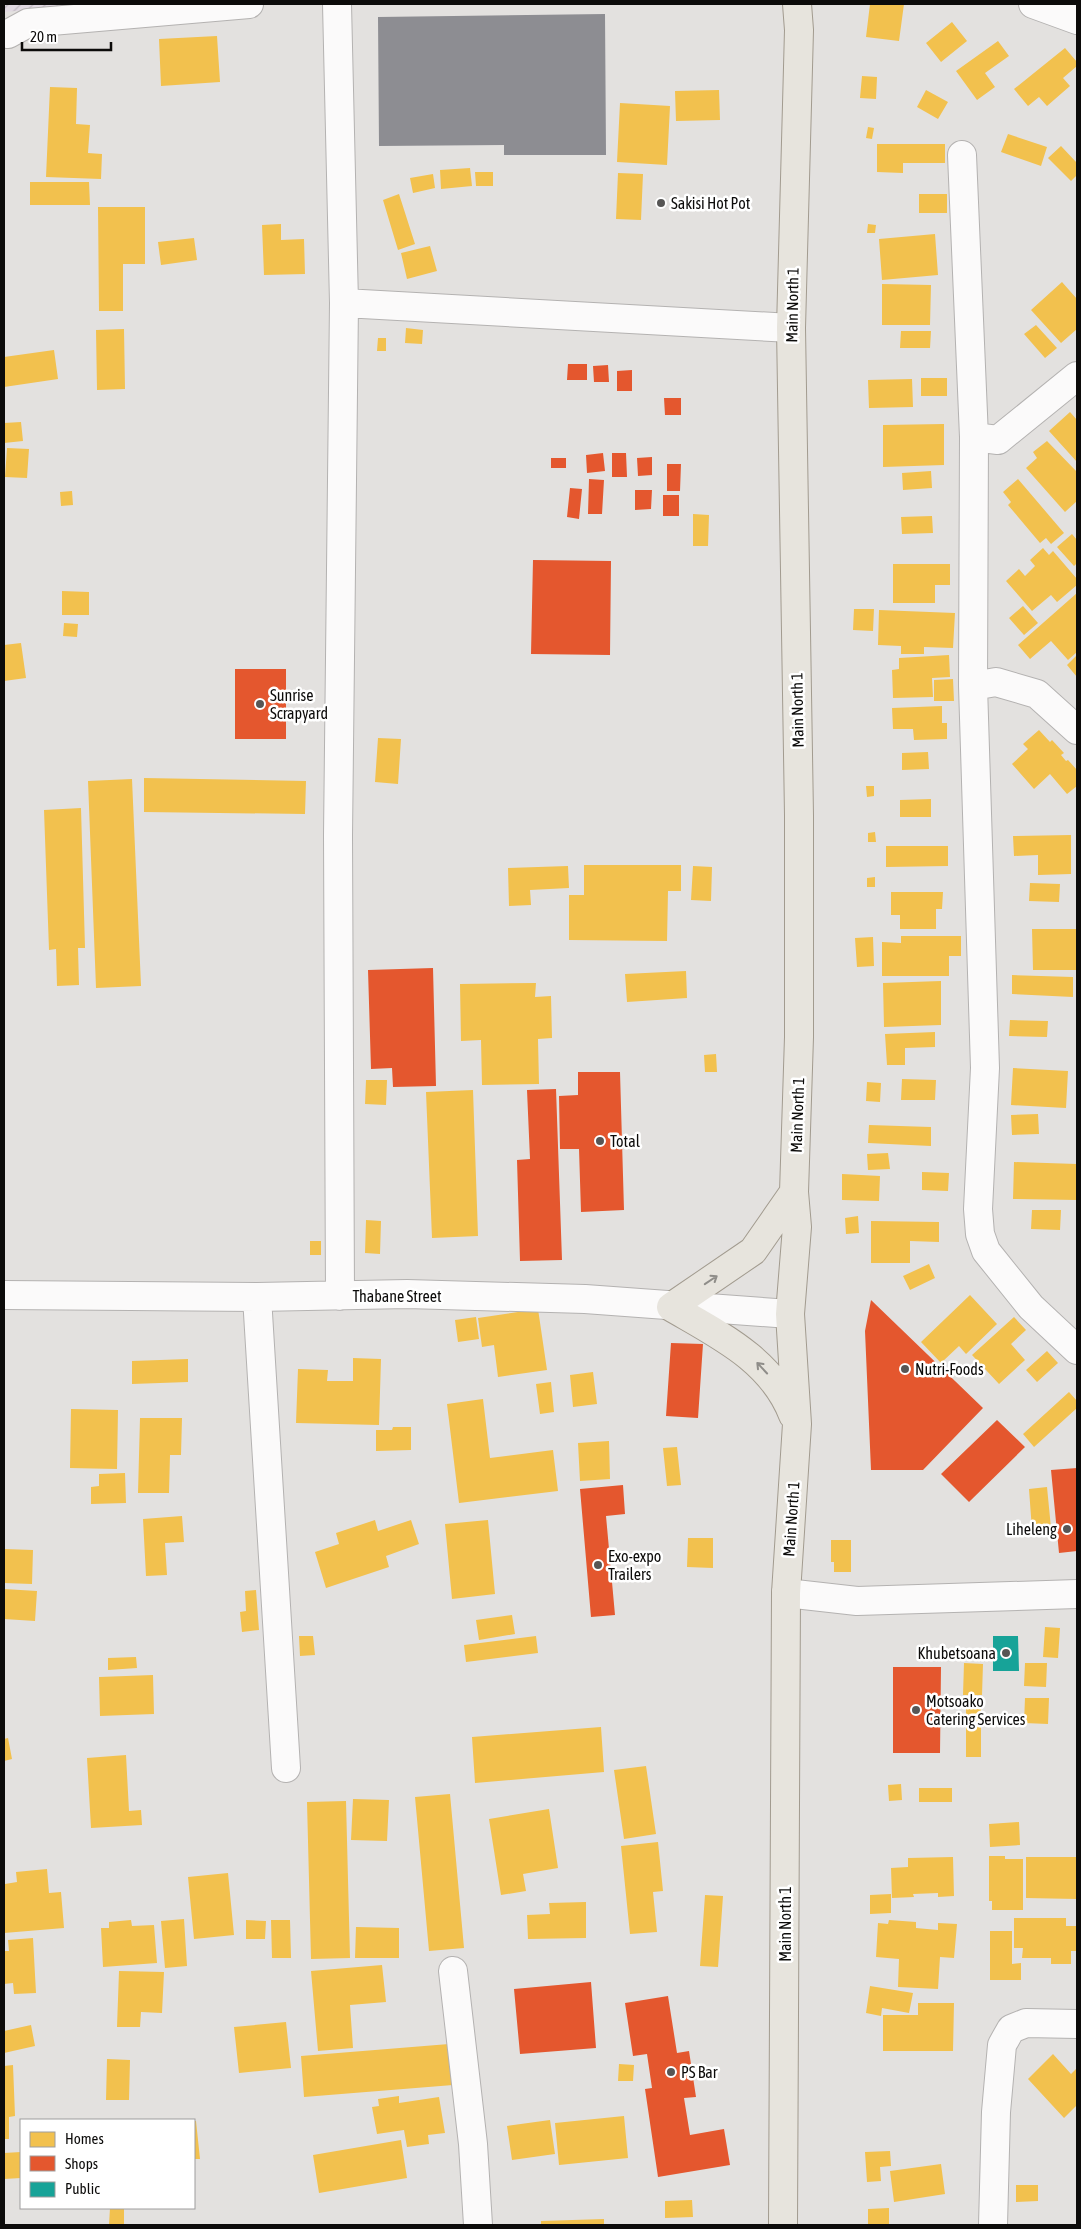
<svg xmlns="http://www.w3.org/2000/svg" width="1081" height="2229" viewBox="0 0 1081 2229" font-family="'Asap Condensed',sans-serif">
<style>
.industrial{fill:url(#industrial-furrows)}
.homes{fill:#f2c14e}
.shops{fill:#e4572e}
.public{fill:#17a398}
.industry{fill:#8d8d92}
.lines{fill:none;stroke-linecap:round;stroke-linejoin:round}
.minor-casing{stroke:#b4b2b1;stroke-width:30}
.major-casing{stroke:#a29b8f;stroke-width:30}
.minor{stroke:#fbfafa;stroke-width:28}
.major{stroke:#e7e4dd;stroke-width:28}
.oneway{stroke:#8f8d89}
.poi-dot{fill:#575655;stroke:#fff;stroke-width:2}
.labels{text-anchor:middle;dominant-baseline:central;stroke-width:5;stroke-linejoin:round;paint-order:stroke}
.poi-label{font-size:16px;fill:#0c0b0a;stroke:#fff;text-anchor:start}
.street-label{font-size:16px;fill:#0c0b0a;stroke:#fff}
</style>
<defs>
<pattern id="industrial-furrows" width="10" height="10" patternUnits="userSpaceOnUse" patternTransform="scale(1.25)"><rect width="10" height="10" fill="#e1d9e2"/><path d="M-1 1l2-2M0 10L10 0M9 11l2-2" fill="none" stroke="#c0b9c1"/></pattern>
</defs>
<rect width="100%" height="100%" fill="#e3e1df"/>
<path class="industrial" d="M4,4h94l-94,8z"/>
<path class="homes" d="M870,4h34l-5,37 -33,-4z
M952,22l15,19 -26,21 -15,-19z
M217,36l3,46 -59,4 -2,-47z
M998,41l11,15 -24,17 10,14 -18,13 -21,-29z
M1065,48l12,14v4l-14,12 7,8 -23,20 -8,-9 -11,9 -14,-17z
M862,76l15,1 -1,22 -16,-1z
M50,87l27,1 -1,36 14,1 -2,28 14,1 -1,25 -55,-2z
M719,90l1,30 -44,1 -1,-30z
M926,90l22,12 -10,17 -21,-12z
M620,103l50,3 -3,59 -50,-3z
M868,127l6,1 -2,11 -6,-1z
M1008,134l39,13 -6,19 -40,-14z
M877,144h68v19h-42v10l-26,-1z
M1061,146l16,17v12l-6,6 -23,-23z
M470,168l2,18 -31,3 -1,-19z
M475,172h18v14h-17z
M618,173l25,1 -2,46 -25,-1z
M433,174l2,14 -22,5 -3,-15z
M30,182h59l1,23h-60z
M399,194l16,50 -17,6 -15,-50z
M919,194h28v19h-28z
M98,207h47v57h-22v47h-24z
M281,224v16l23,-1 1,35 -41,1 -2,-50z
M868,224l8,1 -1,8h-8z
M935,234l3,41 -56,5 -3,-41z
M194,238l3,22 -36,5 -3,-23z
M430,246l7,25 -30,8 -6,-26z
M1062,282l15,17v30l-16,14 -30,-33z
M882,284l49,1 -1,40h-48z
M1036,325l21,23 -12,10 -21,-24z
M406,328l17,2 -1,14 -17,-1z
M124,329l1,60 -28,1 -1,-60z
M901,331h30l-1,17h-30z
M378,338h8v13h-9z
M54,350l4,29 -54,8v-30z
M921,378h26v18h-26z
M912,379l1,28 -44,1 -1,-28z
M1070,412l7,8v42l-28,-31z
M21,422l2,19 -19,2v-20z
M944,424v41l-61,2v-42z
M1047,441l30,31v29l-12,11 -39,-44 11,-10 -4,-6z
M7,448l22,1 -2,29 -22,-1z
M931,471l1,17 -29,2 -1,-17z
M1018,479l46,54 -13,11 -5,-6 -6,5 -32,-38 3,-3 -8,-10z
M72,491l1,14 -12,1 -1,-14z
M693,514l16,1 -1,31h-15z
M932,516l1,17 -31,1 -1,-17z
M1072,534l5,6v23l-3,3 -17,-19z
M1043,548l6,7 4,-4 24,28v6l-20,17 -6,-7 -19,16 -26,-30 13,-12 6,7 10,-10 -5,-6z
M893,564h57v21h-15v18h-42z
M62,591l27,1v23h-27z
M1077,593v59l-9,8 -17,-19 -21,18 -12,-14z
M1023,606l15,17 -14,12 -15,-17z
M854,609h20l-1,22 -20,-1z
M879,610l76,3 -2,35 -29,-1v7h-23v-8l-23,-1z
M64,623l14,1 -1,13 -14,-1z
M21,643l5,35 -22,3v-36z
M949,655l1,22 -18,1 1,19 -40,1 -1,-28 7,-1v-11z
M1077,655v22l-10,-12z
M953,679l1,22h-20v-21z
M942,706v17h5v16l-33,1 -1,-11h-20l-1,-21z
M1039,730l11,12 2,-2 12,13 -3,2 5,6 2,-1 9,10v16l-10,8 -17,-20 -16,15 -22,-25 16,-15 -5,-5z
M378,738l23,1 -3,45 -23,-2z
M928,752l1,17 -27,1v-17z
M144,778l162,3 -1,33 -161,-2z
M132,779l9,207 -45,2 -8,-207z
M866,786h8v10l-7,1z
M931,799v18h-31v-17z
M81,808l4,140h-7l1,37 -22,1 -1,-37 -7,1 -5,-140z
M875,832l1,10h-8v-9z
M1071,835v39l-33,1v-20l-24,1 -1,-20z
M886,846h62v20l-62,1z
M584,865h97v26h-13l-1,50 -98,-1v-45h15z
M568,866l1,22 -39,2 1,15 -22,1 -1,-38z
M693,866l19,1 -1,34 -20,-1z
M875,877v10h-8v-9z
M1030,883l30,1 -1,18 -30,-1z
M891,892h52l-1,17h-6v20h-36v-14h-9z
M1032,929h45v41h-44z
M901,936h60v20h-12v20h-67v-34l19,1z
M873,937l1,29 -17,1 -2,-29z
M686,971l1,27 -60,4 -2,-28z
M1012,975l61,2v20l-61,-3z
M941,981v44l-57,2 -1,-44z
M536,983l-1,14 16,-1 1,42 -14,1 1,45 -57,1 -1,-45 -20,1 -1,-57z
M1010,1020l38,1 -1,16 -38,-1z
M935,1032v15l-30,1v17h-18l-2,-31z
M716,1054l1,18h-12l-1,-17z
M1013,1068l55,3 -2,37 -55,-3z
M902,1079l34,1 -1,20h-34z
M366,1080h21l-1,25 -21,-1z
M867,1082l14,1 -1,19 -14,-1z
M473,1090l5,146 -46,2 -6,-146z
M1038,1114l1,20 -27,1 -1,-20z
M869,1125l62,2v19l-63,-3z
M888,1153l2,16 -22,1 -1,-16z
M1014,1162l63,2v36l-64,-1z
M922,1172l27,1 -1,18 -26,-1z
M842,1174l38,2 -1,25 -37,-1z
M1032,1210h29l-1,20 -29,-1z
M858,1216l1,17 -13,1 -1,-16z
M366,1220l15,1 -1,33 -15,-1z
M871,1221l68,1v20l-29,-1v22h-39z
M310,1241h11v14h-11z
M929,1264l6,14 -25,12 -7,-14z
M970,1295l27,29 -31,30 -7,-8 -18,17 -20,-21z
M538,1309l9,61 -49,7 -4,-32 -12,2 -4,-29z
M476,1317l3,22 -21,3 -3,-22z
M1014,1317l12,13 -15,14 14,16 -26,24 -27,-29z
M1047,1351l11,12 -21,19 -11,-12z
M353,1358l28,1 -2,66 -83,-2 2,-54 30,1 -1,11h26z
M188,1359v23l-56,2v-23z
M593,1372l4,32 -24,3 -3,-32z
M551,1382l3,30 -14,2 -4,-30z
M1069,1392l8,9v7l-43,39 -11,-13z
M483,1399l7,59 63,-8 5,41 -99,12 -12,-99z
M71,1409l47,1 -1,59 -47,-1z
M140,1418h42l-1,37h-11l-1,38h-31z
M393,1427h18v23l-35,1v-21h16z
M609,1441l1,38 -30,2 -2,-38z
M677,1447l4,38 -14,1 -4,-38z
M125,1473l1,30 -35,1v-17l8,-1v-12z
M1047,1487l4,41 -19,2 -3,-41z
M182,1516l2,26 -19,1 2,32 -21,1 -3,-57z
M375,1520l3,11 33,-11 8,24 -33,12 3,11 -63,21 -11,-36 24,-8 -3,-11z
M488,1520l7,74 -43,5 -7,-75z
M688,1538h25v30l-26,-1z
M831,1540h20v32h-17v-10h-3z
M4,1549l29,1 -1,34 -28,-1z
M4,1589l33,2 -2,30 -31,-2z
M256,1590l3,40 -17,2 -2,-20 6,-1 -1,-20z
M512,1615l3,19 -36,6 -3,-20z
M1045,1627l15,1 -2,30 -15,-1z
M299,1636h14l2,19 -15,1z
M536,1636l2,17 -72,9 -2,-17z
M136,1657l1,11 -29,2v-12z
M964,1663l19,1 -1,31h-19z
M1025,1663h22l-1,24 -22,-1z
M153,1675l1,39 -54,2 -1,-39z
M1025,1698h24l-1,26 -24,-1z
M981,1702v55h-15v-54z
M601,1727l3,45 -129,11 -3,-46z
M8,1738l4,21 -8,2v-22z
M126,1755l3,56 12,-1 1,15 -51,3 -4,-70z
M646,1766l10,68 -32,5 -10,-69z
M901,1784l1,16 -13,1 -1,-16z
M919,1788h33v14h-33z
M450,1794l14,154 -35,3 -14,-154z
M353,1799l36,1 -2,41 -36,-1z
M346,1801l4,157 -39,1 -4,-157z
M549,1809l9,59 -35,6 3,17 -25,4 -12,-76z
M1019,1822l1,23 -30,2 -1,-23z
M658,1842l5,49 -10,1 4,40 -27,2 -9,-88z
M989,1856h16v3h18v51h-31v-9h-3z
M953,1857l1,39 -16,1v-4l-25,1 1,3 -22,1 -1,-30 17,-1v-9z
M1026,1857h51v42l-51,-1z
M47,1869l2,24 12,-1 3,36 -60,5 1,-49 12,-2 -1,-10z
M228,1873l6,62 -40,4 -6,-62z
M891,1894v19l-21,1v-19z
M705,1895l18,1 -5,71 -18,-1z
M586,1902v36l-58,1 -1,-24 23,-1 -1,-11z
M1014,1918h52v8h11v25h-6v13h-20v-6h-29l1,-10h-9z
M184,1919l3,47 -22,2 -4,-47z
M131,1920l1,6 22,-1 3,38 -54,4 -2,-39h8v-6z
M246,1920l20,1 -1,18h-19z
M271,1920h19l1,38h-19z
M889,1920l27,2v6l22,2v-7l19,1 -3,34 -14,-1 -2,32 -40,-2 1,-28 -23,-2 2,-34 10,1z
M356,1927l43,1v30h-44z
M990,1931h22v33l9,-1v17h-31z
M33,1938l3,55 -22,1 -1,-11 -9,1v-33h5l-1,-11z
M382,1965l4,37 -36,3 3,43 -35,3 -7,-80z
M119,1971l45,1 -2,41 -21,-1 -1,15h-23z
M870,1986l43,7 -4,20 -27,-5 -1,8 -15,-3z
M918,2003h36l-1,48h-70v-36h35z
M286,2022l5,46 -52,5 -5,-46z
M31,2025l4,21 -31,7v-22z
M449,2044l4,41 -149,12 -3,-41z
M1053,2054l18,20 5,-5 1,2v34l-13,13 -36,-39z
M107,2059l23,1 -1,40h-23z
M619,2064l15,1 -1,16h-15z
M13,2065l2,51 -6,1v22h-5v-73z
M399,2096v7l40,-6 6,36 -17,2 1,9 -22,3 -3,-17 -27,4 -5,-27 7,-1 -1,-7z
M624,2116l4,42 -69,7 -4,-42z
M550,2120l5,34 -43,6 -5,-34z
M194,2121h2l4,38h-6z
M401,2140l6,38 -88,15 -6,-38z
M890,2151l1,15 -11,1 1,14 -14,1 -2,-30z
M21,2152v26l-17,1v-26z
M941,2164l4,30 -51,8 -4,-31z
M1016,2185h22v16l-22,1z
M692,2200l1,17 -28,1v-17z
M110,2208h14v17h-15z
M889,2208v17h-21v-16z
M604,2219v6h-63v-4z"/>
<path class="shops" d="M568,364h19v16h-20z
M608,365l1,17h-15l-1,-16z
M632,370v21h-15v-20z
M664,398h17v17h-16z
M603,453l2,18 -18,2 -1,-18z
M612,453h14l1,24h-15z
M652,457v18l-14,1 -1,-18z
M551,458h15v10h-15z
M667,464h14l-1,27h-13z
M589,479l15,1 -2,34h-14z
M570,488l12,1 -3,30 -12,-2z
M635,490h17l-1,19 -16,1z
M663,495h16v21h-16z
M533,560l78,1 -1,94 -79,-1z
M235,669h51v70h-51z
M433,968l3,118 -43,1 -1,-19 -21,1 -3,-99z
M578,1072h42l4,138 -43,2 -2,-63h-19l-1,-53 19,-1z
M556,1089l6,171 -42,1 -3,-101 13,-1 -3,-69z
M871,1300l112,108 -60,62h-52l-6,-139z
M671,1343l32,1 -5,74 -32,-2z
M997,1420l28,27 -56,55 -28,-28z
M1077,1468v83l-18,2 -8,-83z
M623,1485l2,29 -19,2 9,99 -24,2 -11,-128z
M893,1667h48l-1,86h-47z
M591,1982l5,66 -76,6 -6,-65z
M668,1996l9,57 12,-2 7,46 -12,1 6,37 34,-6 6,36 -72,12 -13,-88 7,-1 -5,-34 -14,2 -8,-53z"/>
<path class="public" d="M993,1636h25l1,35h-26z"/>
<path class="industry" d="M605,14l1,141h-102v-10l-125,1 -1,-129z"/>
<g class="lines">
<g class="minor-casing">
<path id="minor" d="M337,4l7,299 -6,533 2,460
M1033,4l44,16
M8,34l20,-11 221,-19
M962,155l12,282 -1,249 12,382 -7,141 2,25 6,17 45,56 46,43
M344,303l447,25
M974,437l24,3 79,-64
M973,686l23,-4 41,12 40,36
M4,1295l253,2 150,-3 178,5 205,15
M257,1297l29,471
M786,1593l71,8 220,-7
M453,1971l20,173 5,81
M993,2225l3,-113 6,-67 9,-16 15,-6 51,1"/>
</g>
<g class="major-casing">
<path id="major" d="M793,1415c-21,-55 -74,-80 -122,-108l82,-56 41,-59
M783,2225l3,-632 11,-169 -7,-110 7,-87 -3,-35 5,-155v-222l-8,-487 8,-298 -2,-26"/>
</g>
<use href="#minor" class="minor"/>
<use href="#major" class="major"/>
</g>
<defs><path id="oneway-shaft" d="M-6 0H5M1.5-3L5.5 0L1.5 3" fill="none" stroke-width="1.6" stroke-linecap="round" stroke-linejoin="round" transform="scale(1.25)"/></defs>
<g class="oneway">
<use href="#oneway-shaft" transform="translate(711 1280) rotate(-34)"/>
<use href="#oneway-shaft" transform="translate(762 1368) rotate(-133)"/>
</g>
<g class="poi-dot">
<circle cx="661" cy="203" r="5"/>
<circle cx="260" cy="704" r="5"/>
<circle cx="600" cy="1141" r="5"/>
<circle cx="905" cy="1369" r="5"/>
<circle cx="1067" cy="1529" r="5"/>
<circle cx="598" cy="1565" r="5"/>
<circle cx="1006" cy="1653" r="5"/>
<circle cx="916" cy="1710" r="5"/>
<circle cx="671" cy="2072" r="5"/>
</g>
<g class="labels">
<g class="poi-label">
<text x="671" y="203">Sakisi Hot Pot</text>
<text x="270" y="695">Sunrise<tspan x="270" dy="18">Scrapyard</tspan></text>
<text x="610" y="1141">Total</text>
<text x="915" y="1369">Nutri-Foods</text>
<text x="1057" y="1529" text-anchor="end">Liheleng</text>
<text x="608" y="1556">Exo-expo<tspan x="608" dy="18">Trailers</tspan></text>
<text x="996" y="1653" text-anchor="end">Khubetsoana</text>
<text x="926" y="1701">Motsoako<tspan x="926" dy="18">Catering Services</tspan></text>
<text x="681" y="2072">PS Bar</text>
</g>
<g class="street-label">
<text transform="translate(792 305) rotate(-89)">Main North 1</text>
<text transform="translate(797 710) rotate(-91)">Main North 1</text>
<text transform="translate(797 1115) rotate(-88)">Main North 1</text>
<text x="397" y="1296">Thabane Street</text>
<text transform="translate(791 1519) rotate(-86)">Main North 1</text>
<text transform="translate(785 1924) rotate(-90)">Main North 1</text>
</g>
</g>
<rect width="1081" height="2229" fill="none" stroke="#0c0b0a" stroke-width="10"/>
<rect x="20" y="2119" width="175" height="90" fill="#ffffff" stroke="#9e9d9d"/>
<rect x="30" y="2132" width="25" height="15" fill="#f2c14e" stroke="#9e9d9d"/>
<text x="65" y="2144" font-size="15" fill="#0c0b0a">Homes</text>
<rect x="30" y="2156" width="25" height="15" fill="#e4572e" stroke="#9e9d9d"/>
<text x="65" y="2169" font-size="15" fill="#0c0b0a">Shops</text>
<rect x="30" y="2182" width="25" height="15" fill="#17a398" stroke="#9e9d9d"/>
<text x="65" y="2194" font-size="15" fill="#0c0b0a">Public</text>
<path d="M22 42v8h89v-8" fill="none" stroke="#0c0b0a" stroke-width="2.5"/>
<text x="30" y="42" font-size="15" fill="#0c0b0a" stroke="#ffffff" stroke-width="4" paint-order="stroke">20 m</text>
</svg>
